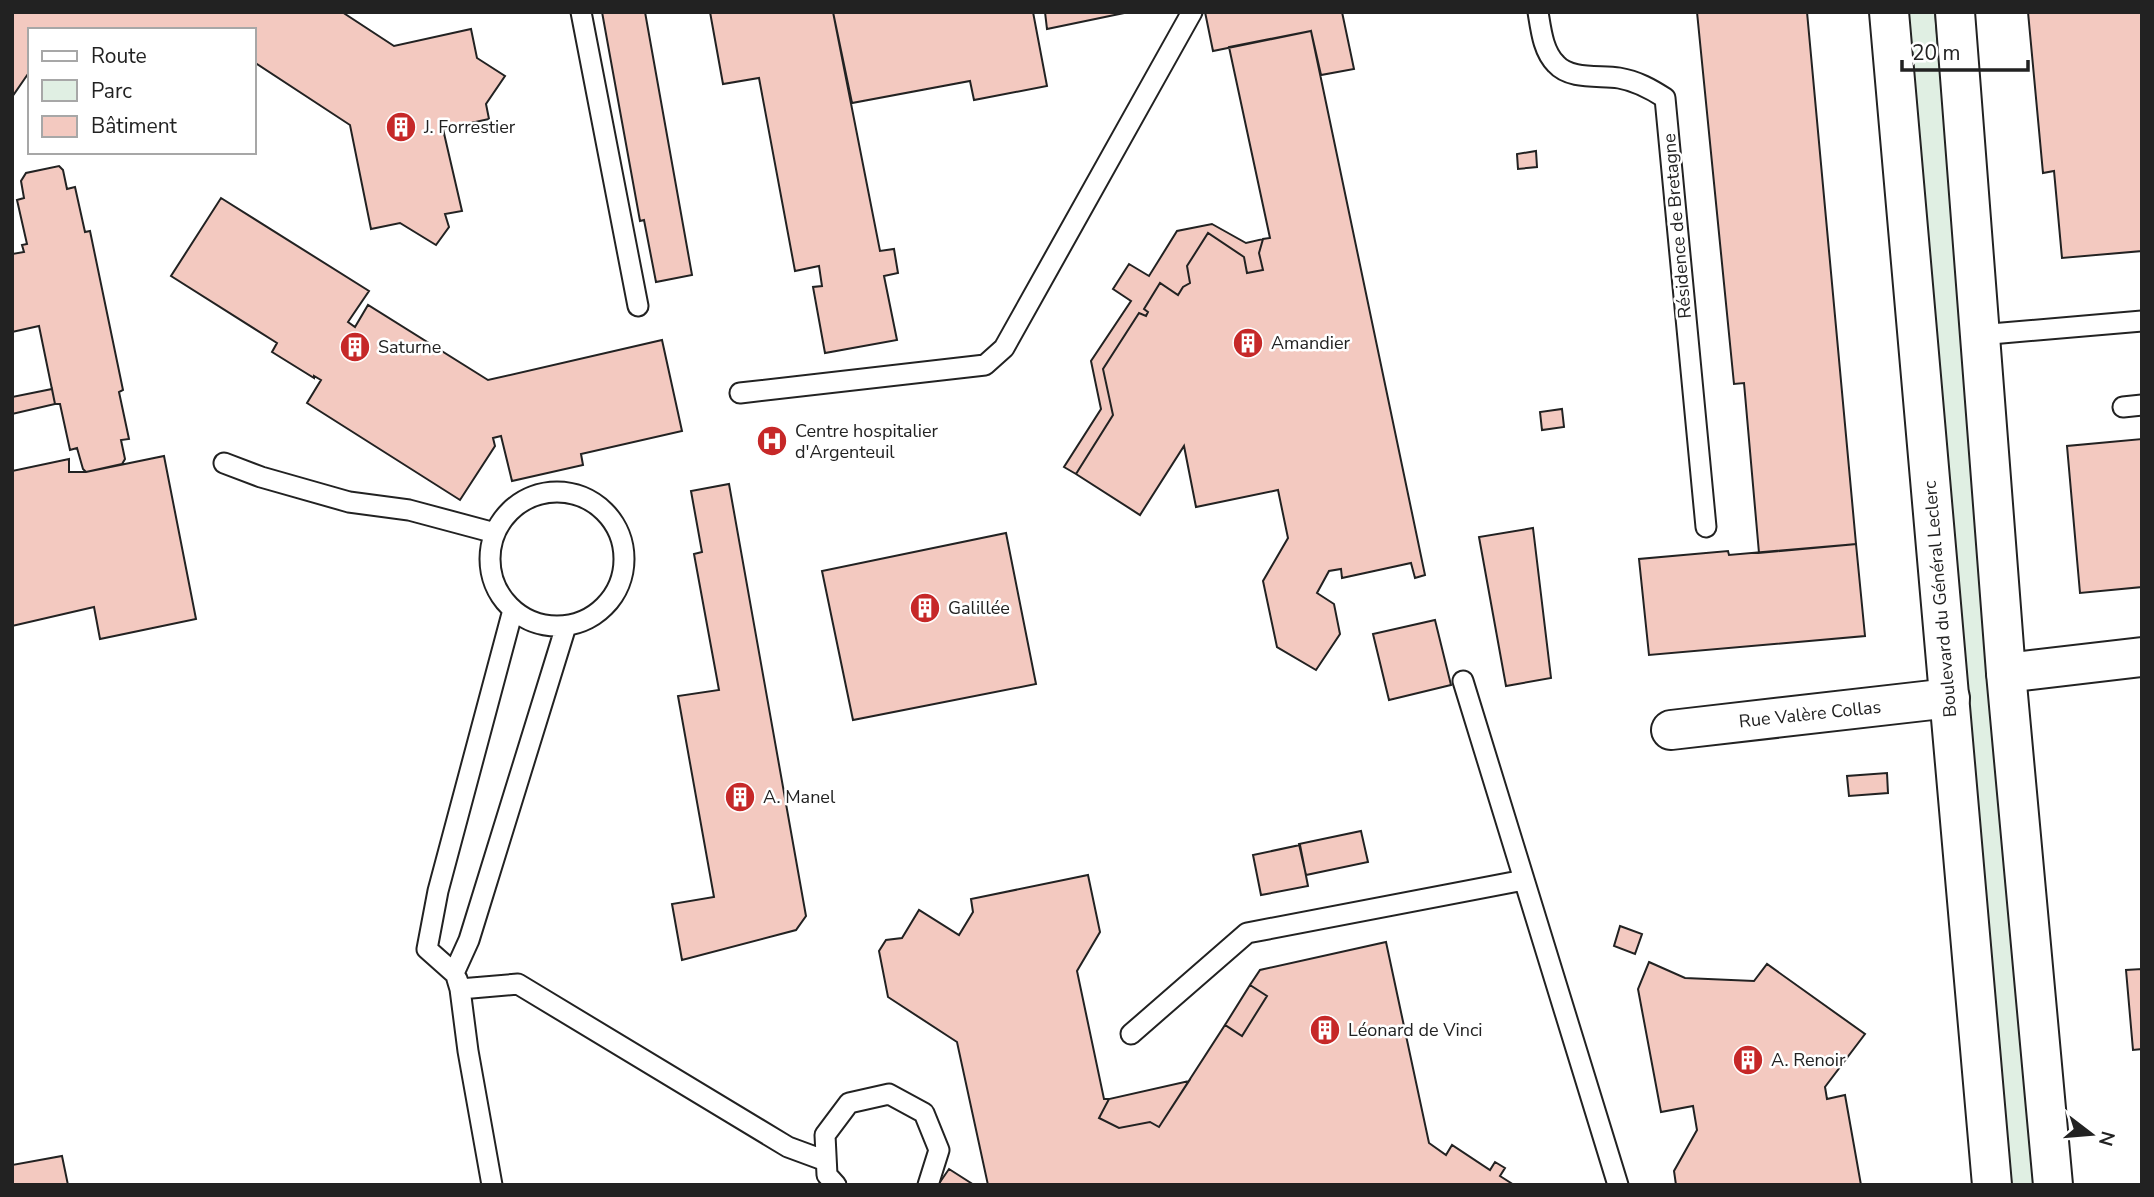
<svg xmlns="http://www.w3.org/2000/svg" width="2154" height="1197" viewBox="0 0 2154 1197" font-family="'Nunito Sans',sans-serif">
<style>
.green{fill:#e0efe3;stroke:#6f6f6f;stroke-width:2}
.building{fill:#f3c9c0;stroke:#222;stroke-width:2}
.lines{fill:none;stroke-linecap:round;stroke-linejoin:round}
.lane-casing{stroke:#222;stroke-width:23}
.street-casing{stroke:#222;stroke-width:42}
.secondary-casing{stroke:#222;stroke-width:42}
.lane{stroke:#fff;stroke-width:19}
.street{stroke:#fff;stroke-width:38}
.secondary{stroke:#fff;stroke-width:38}
.labels{text-anchor:middle;dominant-baseline:central;stroke-width:5;stroke-linejoin:round;paint-order:stroke}
.poi-label{font-size:18px;fill:#222;stroke:#fff;text-anchor:start}
.street-label{font-size:18px;fill:#222;stroke:#fff}
</style>
<rect width="100%" height="100%" fill="#fff"/>
<path class="green" d="M1900,12h35l104,1173h-34z"/>
<path class="building" d="M12,12h330l52,34 77,-17 6,29 28,18 -19,28 3,15 -46,10 19,82 -17,3 4,13 -13,18 -36,-22 -29,6 -21,-104 -96,-63v-32h-224v41l-18,26z
M602,12h43l47,263 -36,7 -12,-62 -4,1z
M710,12h123l47,239 14,-2 4,24 -14,3 13,64 -72,13 -12,-66 9,-1 -3,-20 -24,5 -36,-193 -36,6z
M833,12h200l14,74 -73,14 -4,-19 -118,22z
M1045,12h84l-82,17z
M1205,12h137l12,57 -33,6 -10,-44 -98,20z
M1697,12h110l49,532 -97,9 -15,-170 -10,1z
M2028,12h114v239l-80,7 -8,-87 -11,2z
M1311,31l114,544 -10,3 -4,-15 -69,15 -1,-9 -12,2 -12,22 17,11 6,30 -24,36 -39,-23 -14,-66 25,-43 -10,-48 -82,17 -12,-61 -44,69 -64,-41 37,-59 -10,-46 36,-56 7,3 2,-4 -4,-3 16,-26 18,12 5,-8 7,-4 -3,-17 21,-33 36,24 3,16 16,-3 -4,-17 4,-14 7,-1 -41,-191z
M1536,151l1,16 -19,2 -1,-15z
M59,166l4,4 4,19 8,-2 10,45 5,-1 33,159 -4,2 10,47 -8,1 4,19 -3,5 -36,8 -3,-3 -6,-21 -7,2 -10,-46h-5l-16,-78 -27,6v-78l12,-2 -2,-7 5,-1 -10,-44 7,-2 -3,-17 5,-8z
M221,198l148,93 -21,31 7,5 13,-22 120,75 174,-40 20,91 -101,23 2,11 -71,16 -11,-45 -8,2 2,8 -35,54 -153,-97 14,-23 -7,-4v2l-42,-26 5,-9 -106,-67z
M1212,224l34,19 17,-4 -4,14 4,17 -16,3 -3,-16 -36,-24 -21,33 3,17 -7,4 -5,8 -18,-12 -16,26 4,3 -2,4 -7,-3 -36,56 10,46 -37,59 -12,-7 37,-58 -10,-48 40,-60 -18,-12 16,-25 20,12 28,-45z
M52,389l3,15 -43,10v-17z
M1562,409l2,18 -22,3 -2,-18z
M2142,439v148l-62,6 -13,-147z
M164,456l32,163 -96,20 -6,-32 -82,19v-155l57,-12v13h17z
M729,484l77,432 -10,14 -114,30 -10,-56 42,-7 -36,-201 41,-6 -25,-136 8,-2 -11,-61z
M1533,528l18,150 -45,8 -27,-149z
M1006,533l30,151 -183,36 -31,-149z
M1856,544l9,92 -216,19 -10,-96 89,-8 1,4z
M1435,620l16,65 -62,15 -16,-66z
M1887,773l1,20 -39,3 -2,-20z
M1361,831l7,31 -62,13 -7,-31z
M1300,845l8,41 -47,9 -8,-40z
M1088,875l12,57 -23,39 27,128h5l-10,19 20,10 31,-6 9,5 66,-102 17,11 25,-40 -17,-11 10,-15 126,-28 43,201 17,12 6,-10 38,25 5,-8 10,6 -5,8 14,9h-526l-31,-143 -69,-45 -9,-46 7,-11 16,-2 17,-28 40,25 14,-23 -2,-13z
M1620,926l22,8 -7,20 -21,-8z
M1649,962l36,16 69,3 13,-17 98,70 -40,53 2,12 18,-4 16,90h-185l-2,-14 23,-41 -4,-24 -32,6 -23,-123z
M2142,969v80l-9,1 -7,-80z
M1250,985l17,11 -25,40 -17,-11z
M1189,1081l-30,46 -9,-5 -31,6 -20,-10 10,-19z
M62,1156l6,29h-56v-20z
M949,1169l25,16h-36z"/>
<g class="lines">
<g class="lane-casing">
<path id="lane" d="M581,12l57,294
M1538,12c3,18 5,39 18,52 14,16 44,11 63,14 18,3 32,11 46,20l41,429
M1979,335l163,-14
M740,393l245,-28 19,-17 188,-336
M2123,407l19,-2
M224,463l37,14 88,25 60,8 86,23
M490 559a67 67 0 1 1 134 0a67 67 0 1 1-134 0Z
M513,610l-75,281 -11,58 27,24 15,-33 97,-314
M1463,681l155,504
M457,979l3,10 8,62 24,134
M460,989l58,-5 270,163 38,14
M1131,1034l116,-101 277,-53
M836,1185l-9,-10 -2,-40 24,-32 40,-9 35,19 15,37 -11,35"/>
</g>
<g class="street-casing">
<path id="street" d="M2006,673l136,-16
M1671,730l279,-32"/>
</g>
<g class="secondary-casing">
<path id="secondary" d="M1889,12l103,1173
M1955,12l51,661 47,512"/>
</g>
<use href="#lane" class="lane"/>
<use href="#street" class="street"/>
<use href="#secondary" class="secondary"/>
</g>
<defs>
<g id="building-disc" transform="scale(1.575)"><circle r="9.5" fill="#c62828" stroke="#fff"/><path d="M-4-6H4V6H1V3H-1V6H-4ZM-2.5-4.3h1.7v1.8h-1.7ZM.8-4.3h1.7v1.8H.8ZM-2.5-1h1.7V.8h-1.7ZM.8-1h1.7V.8H.8Z" fill="#fff"/></g>
<g id="hospital-disc" transform="scale(1.575)"><circle r="9.5" fill="#c62828" stroke="#fff"/><path d="M-5-5h3v3.5h4V-5h3V5h-3V1.5h-4V5h-3Z" fill="#fff"/></g>
</defs>
<g fill-rule="evenodd">
<use href="#building-disc" x="401" y="127"/>
<use href="#building-disc" x="1248" y="343"/>
<use href="#building-disc" x="355" y="347"/>
<use href="#hospital-disc" x="772" y="441"/>
<use href="#building-disc" x="925" y="608"/>
<use href="#building-disc" x="740" y="797"/>
<use href="#building-disc" x="1325" y="1030"/>
<use href="#building-disc" x="1748" y="1060"/>
</g>
<g class="labels">
<g class="poi-label">
<text x="424" y="127">J. Forrestier</text>
<text x="1271" y="343">Amandier</text>
<text x="378" y="347">Saturne</text>
<text x="795" y="431">Centre hospitalier<tspan x="795" dy="21">d'Argenteuil</tspan></text>
<text x="948" y="608">Galillée</text>
<text x="763" y="797">A. Manel</text>
<text x="1348" y="1030">Léonard de Vinci</text>
<text x="1771" y="1060">A. Renoir</text>
</g>
<g class="street-label">
<text transform="translate(1677 226) rotate(-95)">Résidence de Bretagne</text>
<text transform="translate(1940 599) rotate(-95)">Boulevard du Général Leclerc</text>
<text transform="translate(1810 714) rotate(-6)">Rue Valère Collas</text>
</g>
</g>
<rect width="2154" height="1197" fill="none" stroke="#222222" stroke-width="28"/>
<rect x="28" y="28" width="228" height="126" fill="#ffffff" stroke="#a7a7a7" stroke-width="2"/>
<rect x="42" y="51" width="35" height="10" fill="#ffffff" stroke="#a7a7a7" stroke-width="2"/>
<text x="91" y="63" font-size="21" fill="#222222">Route</text>
<rect x="42" y="80" width="35" height="21" fill="#e0efe3" stroke="#a7a7a7" stroke-width="2"/>
<text x="91" y="98" font-size="21" fill="#222222">Parc</text>
<rect x="42" y="116" width="35" height="21" fill="#f3c9c0" stroke="#a7a7a7" stroke-width="2"/>
<text x="91" y="133" font-size="21" fill="#222222">Bâtiment</text>
<g transform="translate(2091 1134) rotate(106)" stroke="#ffffff" stroke-width="5" paint-order="stroke">
<path d="M0-5L12 26L0 18L-12 26Z" fill="#222222"/>
<text y="-10" font-size="19" font-weight="bold" text-anchor="middle" fill="#222222">N</text>
</g>
<path d="M1902 60v10h126v-10" fill="none" stroke="#222222" stroke-width="3.5"/>
<text x="1912" y="60" font-size="21" fill="#222222" stroke="#ffffff" stroke-width="5" paint-order="stroke">20 m</text>
</svg>
